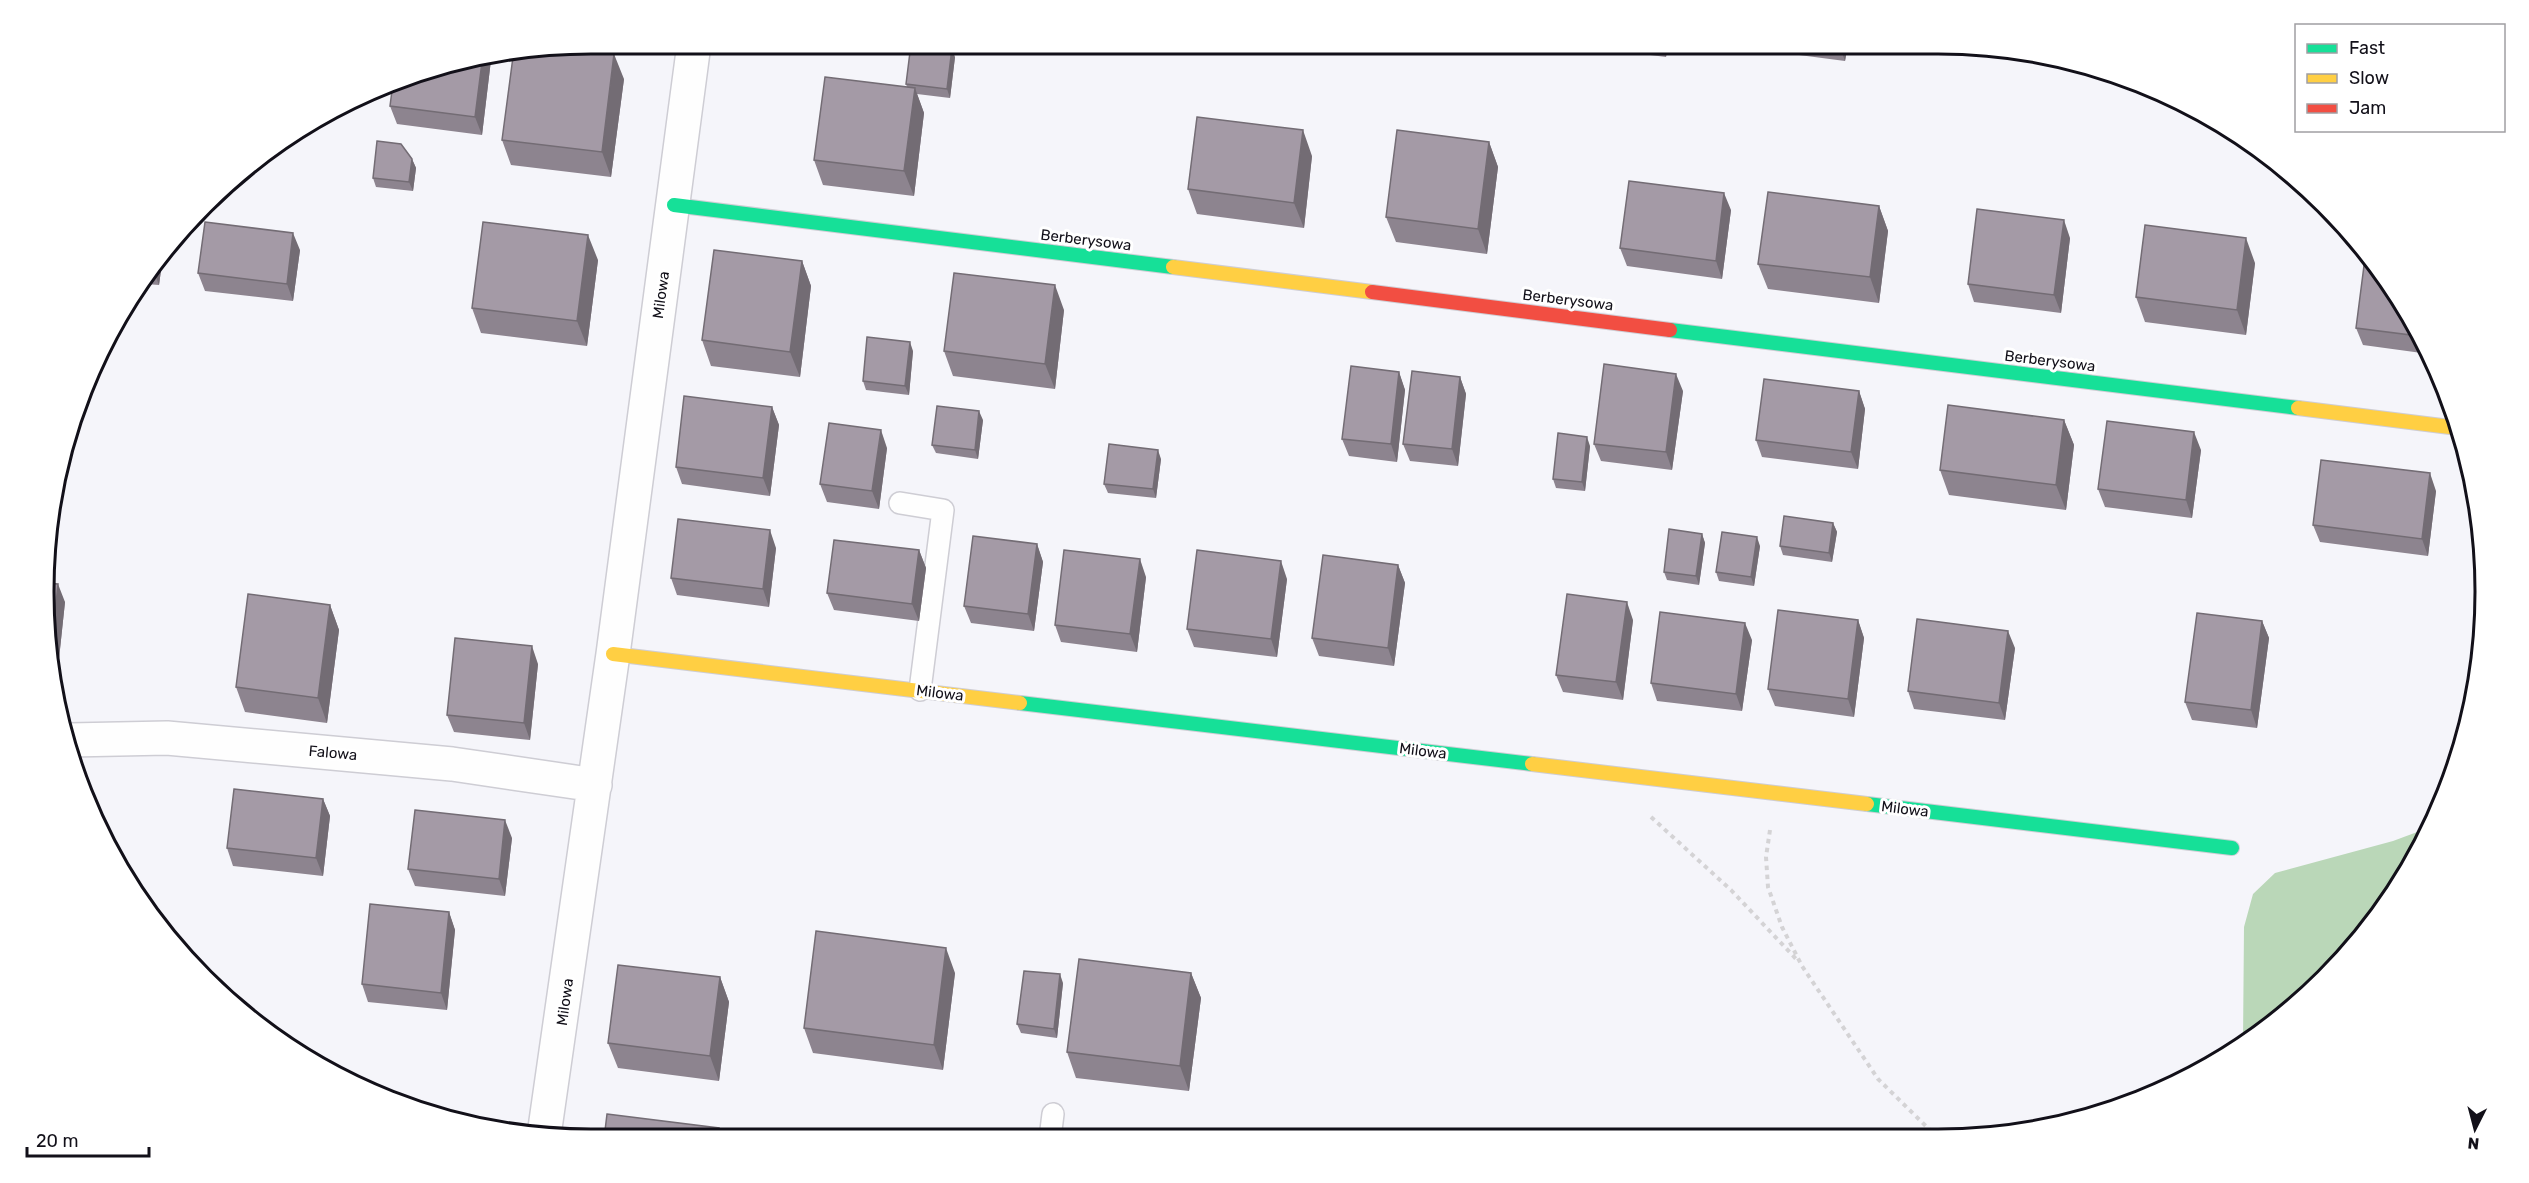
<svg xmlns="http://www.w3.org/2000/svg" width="2529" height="1183" viewBox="0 0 2529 1183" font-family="Rubik,sans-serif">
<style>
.forest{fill:#bad7b8}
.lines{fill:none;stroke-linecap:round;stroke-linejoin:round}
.lane-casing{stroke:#cecdd4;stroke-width:24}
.street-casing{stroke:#cecdd4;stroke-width:36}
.fast-casing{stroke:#cecdd4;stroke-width:16}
.slow-casing{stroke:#cecdd4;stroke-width:16}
.jam-casing{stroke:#cecdd4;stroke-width:16}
.path{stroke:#d4d3d5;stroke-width:4;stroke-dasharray:4.5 4.5;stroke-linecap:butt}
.lane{stroke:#fefefe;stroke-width:21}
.street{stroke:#fefefe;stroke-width:33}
.fast{stroke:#16e098;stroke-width:14}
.slow{stroke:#ffcf43;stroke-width:14}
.jam{stroke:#f24e42;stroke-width:14}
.wall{fill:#8d848f}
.shaded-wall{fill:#736c74}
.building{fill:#a49aa6;stroke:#736c74;stroke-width:1.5}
.labels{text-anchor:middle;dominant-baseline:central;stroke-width:6;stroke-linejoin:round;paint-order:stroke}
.street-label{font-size:15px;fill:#121019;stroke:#fff}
.rim{fill:none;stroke:#121019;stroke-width:3}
</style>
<rect width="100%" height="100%" fill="#f5f5fa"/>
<path class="forest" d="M2428,828l-56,97 -101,101 -28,16 1,-115 9,-33 22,-21 118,-32z"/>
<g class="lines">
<g class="lane-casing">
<path id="lane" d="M900,503l43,7 -23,180
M1050,1138l3,-24"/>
</g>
<g class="street-casing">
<path id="street" d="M70,740l97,-2 285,26 143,21
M544,1135l69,-481 81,-610"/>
</g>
<g class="fast-casing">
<path id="fast" d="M674,205l499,62
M1670,330l628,78
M1020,703l512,61
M1867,804l365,44"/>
</g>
<g class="slow-casing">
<path id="slow" d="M1173,267l199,25
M2298,408l160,20
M613,654l407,49
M1532,764l335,40"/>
</g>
<g class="jam-casing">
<path id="jam" d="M1372,292l298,38"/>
</g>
<path class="path" d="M1651,817l80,73 67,71
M1770,830l-4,27 2,30 14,40 20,39 76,113 57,56"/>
<use href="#lane" class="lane"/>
<use href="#street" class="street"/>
<use href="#fast" class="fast"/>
<use href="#slow" class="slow"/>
<use href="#jam" class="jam"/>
</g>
<path class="wall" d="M1564,44h104l-2,13z
M1729,44h119l-3,17 -115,-15z
M955,57l-5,41 -33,-4 7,19 -10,83 -91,-11 -9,-25 93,-73 -1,-3z
M491,60l-9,75 -85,-11 -7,-18z
M624,79l-13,98 -100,-12 -9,-25z
M1489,142l9,25 -11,87 -91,-12 -10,-25z
M1312,156l-8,72 -107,-14 -9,-25z
M412,159l4,9 -3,23 -37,-4 -3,-9z
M1879,206l9,25 -9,72 -111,-14 -10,-25z
M1731,210l-9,69 -95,-13 -7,-18z
M2070,238l-9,75 -87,-11 -6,-18z
M300,250l-7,51 -88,-10 -7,-18z
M598,260l-11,86 -106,-13 -9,-25z
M802,261l9,25 -11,91 -89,-11 -9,-26z
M162,263l-3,22 -14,-1z
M2255,263l-9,72 -101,-13 -9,-25z
M2393,287l36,67 -66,-9 -7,-17z
M1064,310l-9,79 -102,-13 -9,-25z
M913,351l-4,44 -43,-5 -3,-9z
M1399,372l6,18 -8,72 -48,-6 -7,-17z
M1460,377l6,17 -8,72 -48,-5 -7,-17z
M1683,391l-11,79 -71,-9 -7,-17z
M1859,391l6,18 -7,60 -96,-12 -6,-17z
M772,407l7,18 -9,71 -88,-12 -6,-17z
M983,420l-5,39 -42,-6 -4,-8z
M2064,420l10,25 -8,65 -117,-15 -9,-25z
M1590,446l-5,45 -29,-3 -3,-9z
M887,448l-8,61 -52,-7 -7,-18z
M2201,450l-9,68 -87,-11 -7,-18z
M1161,459l-5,39 -48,-5 -4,-9z
M2436,491l-8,65 -108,-14 -7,-17z
M1833,523l4,9 -5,30 -49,-7 -3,-9z
M1702,534l3,9 -6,42 -32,-5 -3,-8z
M1037,544l6,18 -9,69 -63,-8 -7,-17z
M1760,546l-6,40 -35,-5 -3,-9z
M776,548l-7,59 -92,-12 -6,-17z
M919,550l7,18 -7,53 -85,-11 -7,-17z
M1398,565l7,18 -11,83 -75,-10 -7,-18z
M1146,577l-9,75 -76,-10 -6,-17z
M1287,579l-10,78 -83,-10 -7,-18z
M44,591l21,11 -7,66h-7z
M330,605l9,25 -12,93 -82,-11 -9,-25z
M1633,620l-10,80 -60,-8 -7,-17z
M1858,620l6,18 -10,79 -79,-11 -7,-17z
M2262,621l7,17 -12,90 -65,-8 -7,-18z
M1752,640l-10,71 -85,-10 -6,-18z
M2015,648l-10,72 -91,-11 -6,-18z
M538,664l-8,76 -76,-8 -7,-17z
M323,799l7,17 -7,60 -90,-10 -6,-18z
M512,838l-7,58 -90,-10 -7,-17z
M449,912l6,18 -8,80 -79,-8 -6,-18z
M955,973l-12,97 -130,-17 -9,-25z
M1191,973l10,25 -12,93 -113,-13 -9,-26z
M720,977l9,25 -10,79 -101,-13 -10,-25z
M1063,983l-6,55 -36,-5 -4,-9z"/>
<path class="shaded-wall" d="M1661,44h7l-2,13z
M1839,44h9l-3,17z
M952,48l3,9 -5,41 -3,-9z
M614,54l10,25 -13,98 -9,-25z
M491,60l-9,75 -7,-18 7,-55z
M915,88l9,25 -10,83 -10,-25z
M1303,130l9,26 -8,72 -10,-25z
M1489,142l9,25 -11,87 -9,-25z
M412,159l4,9 -3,23 -4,-9z
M1724,193l7,17 -9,69 -6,-18z
M1879,206l9,25 -9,72 -9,-26z
M2064,220l6,18 -9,75 -7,-18z
M293,233l7,17 -7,51 -6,-17z
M588,235l10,25 -11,86 -10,-25z
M2246,238l9,25 -9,72 -9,-25z
M802,261l9,25 -11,91 -10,-25z
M162,263l-3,22 -5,-13z
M1055,285l9,25 -9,79 -10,-25z
M910,342l3,9 -4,44 -4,-9z
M1399,372l6,18 -8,72 -6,-18z
M1676,374l7,17 -11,79 -6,-18z
M1460,377l6,17 -8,72 -6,-17z
M1859,391l6,18 -7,60 -7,-17z
M772,407l7,18 -9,71 -7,-18z
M979,411l4,9 -5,39 -3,-9z
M2064,420l10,25 -8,65 -10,-25z
M881,430l6,18 -8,61 -7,-18z
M2194,432l7,18 -9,68 -6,-18z
M1587,437l3,9 -5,45 -3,-9z
M1158,450l3,9 -5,39 -3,-9z
M2430,473l6,18 -8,65 -6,-17z
M1833,523l4,9 -5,30 -3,-9z
M770,530l6,18 -7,59 -6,-18z
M1702,534l3,9 -6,42 -3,-9z
M1757,537l3,9 -6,40 -3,-9z
M1037,544l6,18 -9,69 -6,-17z
M919,550l7,18 -7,53 -7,-17z
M1140,559l6,18 -9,75 -7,-18z
M1281,561l6,18 -10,78 -6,-18z
M1398,565l7,18 -11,83 -6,-18z
M58,584l7,18 -7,66 -7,-17z
M1627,602l6,18 -10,80 -7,-18z
M330,605l9,25 -12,93 -9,-25z
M1858,620l6,18 -10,79 -6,-18z
M2262,621l7,17 -12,90 -6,-18z
M1745,623l7,17 -10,71 -6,-17z
M2008,631l7,17 -10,72 -6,-17z
M532,646l6,18 -8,76 -6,-17z
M323,799l7,17 -7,60 -7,-18z
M505,820l7,18 -7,58 -6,-17z
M449,912l6,18 -8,80 -6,-17z
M946,948l9,25 -12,97 -9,-25z
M1191,973l10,25 -12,93 -9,-25z
M1060,974l3,9 -6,55 -3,-9z
M720,977l9,25 -10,79 -9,-25z
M719,1128l4,11h-5z"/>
<path class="building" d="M911,44l41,4 -5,41 -41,-5z
M566,48l48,6 -12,98 -100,-12 11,-83z
M482,62l-7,55 -85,-11 3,-23 22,-10z
M825,77l90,11 -11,83 -90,-11z
M1197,117l106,13 -9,73 -106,-14z
M1397,130l92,12 -11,87 -92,-12z
M377,141l24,3 11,15 -3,23 -36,-4z
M1629,181l95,12 -8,68 -96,-13z
M1768,192l111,14 -9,71 -112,-13z
M1977,209l87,11 -10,75 -86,-11z
M205,222l88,11 -6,51 -89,-11z
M483,222l105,13 -11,86 -105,-13z
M2145,225l101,13 -9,72 -101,-13z
M714,250l88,11 -12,91 -88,-12z
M2365,258l5,1 23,28 26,49 -63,-8z
M954,273l101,12 -10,79 -101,-13z
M867,337l43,5 -5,44 -42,-5z
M1604,364l72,10 -10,78 -72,-8z
M1351,366l48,6 -8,72 -49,-5z
M1412,371l48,6 -8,72 -49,-5z
M1764,379l95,12 -8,61 -95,-12z
M684,396l88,11 -9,71 -87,-11z
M1948,405l116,15 -8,65 -116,-15z
M937,406l42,5 -4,39 -43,-5z
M2107,421l87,11 -8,68 -88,-11z
M829,423l52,7 -9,61 -52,-7z
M1558,433l29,4 -5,45 -29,-3z
M1109,444l49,6 -5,39 -49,-5z
M2321,460l109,13 -8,66 -109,-14z
M1784,516l49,7 -4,30 -49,-7z
M678,519l92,11 -7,59 -92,-11z
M1669,529l33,5 -6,42 -32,-4z
M1722,532l35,5 -6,40 -35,-5z
M973,536l64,8 -9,70 -64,-8z
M834,540l85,10 -7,54 -85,-11z
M1064,550l76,9 -10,75 -75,-9z
M1197,550l84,11 -10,78 -84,-10z
M1323,555l75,10 -10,83 -76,-10z
M44,583l14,1 -7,67h-2l-5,-60z
M248,594l82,11 -12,93 -82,-11z
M1567,594l60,8 -11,80 -60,-7z
M1778,610l80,10 -10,79 -80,-10z
M1660,612l85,11 -9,71 -85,-11z
M2197,613l65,8 -11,89 -66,-8z
M1917,619l91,12 -9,72 -91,-12z
M455,638l77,8 -8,77 -77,-8z
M234,789l89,10 -7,59 -89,-10z
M415,810l90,10 -6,59 -91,-10z
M370,904l79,8 -8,81 -79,-9z
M816,931l130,17 -12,97 -130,-17z
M1079,959l112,14 -11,93 -113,-14z
M618,965l102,12 -10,79 -102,-13z
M1024,971l36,3 -6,55 -37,-5z
M607,1114l112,14 -1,11h-114z"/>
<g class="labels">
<g class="street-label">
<text transform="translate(1086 240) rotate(7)">Berberysowa</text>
<text transform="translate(661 295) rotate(-82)">Milowa</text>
<text transform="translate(1568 300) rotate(7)">Berberysowa</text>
<text transform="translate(2050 361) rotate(7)">Berberysowa</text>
<text transform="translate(940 693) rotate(7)">Milowa</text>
<text transform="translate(1423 751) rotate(7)">Milowa</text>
<text transform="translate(333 753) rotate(5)">Falowa</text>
<text transform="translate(1905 809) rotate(7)">Milowa</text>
<text transform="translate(565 1002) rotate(-82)">Milowa</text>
</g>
</g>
<path d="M0 0H2529V1183H0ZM591 54H1938A537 537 0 0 1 2475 591V592A537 537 0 0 1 1938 1129H591A537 537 0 0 1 54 592V591A537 537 0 0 1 591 54Z" fill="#fff" fill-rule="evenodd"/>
<path class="rim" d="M591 54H1938A537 537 0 0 1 2475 591V592A537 537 0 0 1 1938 1129H591A537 537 0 0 1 54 592V591A537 537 0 0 1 591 54Z"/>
<rect x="2295" y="24" width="210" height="108" fill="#ffffff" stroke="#a09fa3" stroke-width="1.5"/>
<rect x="2307" y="44" width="30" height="9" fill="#16e098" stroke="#a09fa3" stroke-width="1.5"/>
<text x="2349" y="54" font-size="18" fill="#121019">Fast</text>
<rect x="2307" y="74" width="30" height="9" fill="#ffcf43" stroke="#a09fa3" stroke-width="1.5"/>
<text x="2349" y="84" font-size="18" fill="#121019">Slow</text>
<rect x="2307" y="104" width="30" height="9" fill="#f24e42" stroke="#a09fa3" stroke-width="1.5"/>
<text x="2349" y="114" font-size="18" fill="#121019">Jam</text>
<g transform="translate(2475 1129) rotate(186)" stroke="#ffffff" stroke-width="4.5" paint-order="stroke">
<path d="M0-4.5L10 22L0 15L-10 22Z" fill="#121019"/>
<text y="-9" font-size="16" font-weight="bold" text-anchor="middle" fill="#121019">N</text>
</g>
<path d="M27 1147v9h122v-9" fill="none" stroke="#121019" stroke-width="3"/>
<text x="36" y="1147" font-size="18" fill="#121019" stroke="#ffffff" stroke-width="4.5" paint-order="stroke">20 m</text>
</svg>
